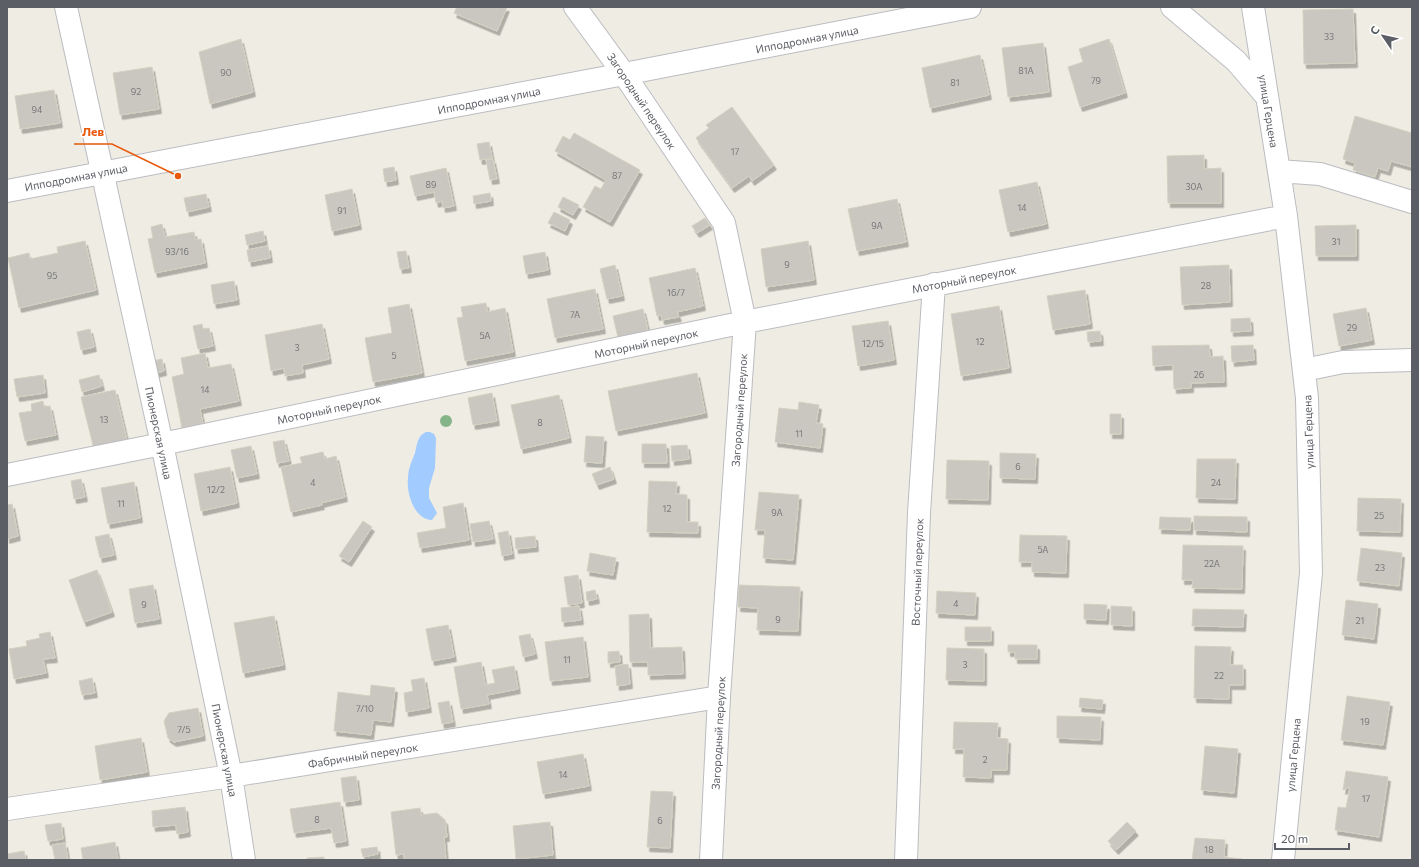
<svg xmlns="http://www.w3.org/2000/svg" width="1419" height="867" viewBox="0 0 1419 867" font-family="Commissioner,sans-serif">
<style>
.water{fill:#a2cbff}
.building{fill:#cac7c0;stroke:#d4d0c1;filter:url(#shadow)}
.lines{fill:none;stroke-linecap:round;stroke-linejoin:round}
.minor-casing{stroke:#bbbcc2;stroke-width:24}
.minor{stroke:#fff;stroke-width:22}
.tree{fill:#86b489}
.labels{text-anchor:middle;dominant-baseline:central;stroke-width:3.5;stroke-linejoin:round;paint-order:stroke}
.number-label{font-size:9px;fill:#77787b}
.street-label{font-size:11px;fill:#5b5e64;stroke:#fff}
.leader{fill:none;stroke:#e8590c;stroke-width:1.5}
.callout-dot{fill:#e8590c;stroke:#fff;stroke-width:1.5}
.callout-label{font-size:12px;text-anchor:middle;font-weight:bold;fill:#e8590c;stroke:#fff;stroke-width:3.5;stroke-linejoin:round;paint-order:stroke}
</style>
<defs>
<filter id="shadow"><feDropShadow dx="2.5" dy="4.5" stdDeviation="0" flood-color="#0004"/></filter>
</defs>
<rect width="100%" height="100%" fill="#efede3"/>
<path class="water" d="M426,432h4l4,2 2,4 -1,30 -6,20v10l8,15 -5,7c-18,0 -26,-28 -24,-42 0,-9 4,-17 7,-25 2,-8 2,-17 11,-21z"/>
<path class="building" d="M457,7h50l-10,24 -43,-18z
M1353,9l2,54 -51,1 -1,-54z
M241,39l12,53 -43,12 -11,-52z
M1109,39l16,54 -45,14 -12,-40 15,-5 -4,-13z
M1043,43l6,49 -41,5 -6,-49z
M980,55l9,40 -59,13 -8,-40z
M152,67l7,42 -39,6 -7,-42z
M54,90l6,33 -40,6 -5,-33z
M732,107l42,58 -22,16 -3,-5 -17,12 -36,-50 13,-10 -3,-3z
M1355,116l57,17v34l-21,-6 -3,10 -10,-3 -3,9 -22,-7 2,-7 -12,-4z
M574,133l66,37 -30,52 -27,-15 12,-21 6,3 5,-9 -51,-29 8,-15 7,4z
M489,142l3,16 -12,2 -3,-16z
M1204,155v14l17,-1v35h-53l-1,-47z
M493,159l4,20 -7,1 -4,-20z
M394,167l2,13 -11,2 -2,-13z
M446,168l8,38 -11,2 -1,-7 -6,2 -2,-11 -19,4 -5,-20z
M1037,182l9,42 -38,8 -9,-42z
M352,189l7,36 -27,6 -7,-36z
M490,193l1,8 -17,3 -1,-8z
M206,194l3,13 -22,5 -3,-14z
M563,197l16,8 -6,10 -15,-8z
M897,199l9,43 -49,9 -9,-42z
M554,212l16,8 -5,11 -17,-8z
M705,218l5,7 -13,8 -5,-7z
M162,224l3,13 29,-5 1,8 6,-1 4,24 -50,10 -7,-34 5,-1 -2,-11z
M1356,225v31h-40l-1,-30z
M263,231l2,10 -18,4 -2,-10z
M85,241l11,49 -77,18 -11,-50 21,-5 1,6 28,-6 -1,-6z
M808,241l6,39 -48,7 -5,-38z
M268,246l2,12 -21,4 -2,-12z
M406,251l3,17 -9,1 -3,-17z
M545,252l3,18 -22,4 -3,-18z
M615,265l7,31 -15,3 -7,-30z
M1229,265l1,37 -48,3 -2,-38z
M695,268l8,38 -26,6 2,5 -17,3 -1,-5 -4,1 -8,-38z
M234,281l3,19 -23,4 -3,-19z
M595,289l8,40 -48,9 -8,-39z
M1085,290l5,34 -37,6 -6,-34z
M486,303l1,9 18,-4 8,44 -48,9 -8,-43 6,-1 -2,-10z
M409,304l13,69 -49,9 -8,-44 27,-5 -4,-25z
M999,306l10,62 -48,8 -10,-62z
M1366,308l6,32 -33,6 -6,-32z
M643,309l6,26 -30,7 -6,-26z
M1250,318l1,13 -20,1v-13z
M888,321l6,39 -36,6 -6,-40z
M202,324l1,5 6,-1 4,18 -15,3 -5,-23z
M322,324l7,35 -27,6 1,8 -18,3 -1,-8 -13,3 -6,-36z
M90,329l4,18 -13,3 -4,-18z
M1100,331l1,10 -13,1 -1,-10z
M1209,345l1,12 13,-1 1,26 -33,1v5l-17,1 -1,-24 -20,1 -1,-20z
M1253,345l1,15 -22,2 -1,-16z
M205,353l3,15 23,-4 8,37 -39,8 3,15 -21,4 -10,-51 12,-3 -3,-16z
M162,359l2,12 -9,2 -2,-12z
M697,373l8,40 -89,18 -8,-40z
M43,375l2,18 -28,4 -3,-18z
M99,375l3,11 -20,6 -3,-12z
M115,390l12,51 -33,8 -13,-52z
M492,393l5,28 -24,4 -5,-27z
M559,395l10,43 -48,11 -10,-44z
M43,401l1,6 6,-1 6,29 -31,6 -6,-28 13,-2 -1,-7z
M799,402l20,3 -3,18 7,1 -3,24 -45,-6 4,-34 19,2z
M1110,414h11v20h-11z
M586,436l18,1 -2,26 -18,-1z
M284,440l5,21 -12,2 -4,-21z
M642,444h24l1,19h-25z
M687,445l2,14 -17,2 -1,-15z
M251,446l6,28 -20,4 -6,-28z
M323,452l2,7 11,-3 9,41 -24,6 1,2 -31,7 -10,-45 21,-4 -2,-6z
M1000,453l36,1 -1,25 -35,-1z
M1197,459h39l-1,40 -39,-1z
M947,460l42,1 -1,39 -42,-1z
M230,467l7,36 -36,8 -7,-37z
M610,467l4,12 -17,6 -5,-11z
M81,479l4,18 -11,2 -3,-18z
M649,481l28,1 -1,12 11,1v27h11v11l-51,-1z
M134,482l6,36 -32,6 -7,-36z
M759,492l40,3 -6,65 -30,-2 2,-28h-10z
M1358,498l43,1 -1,33 -43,-1z
M463,503l6,37 -49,8 -3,-15 29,-5 -3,-21z
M12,504l6,32 -11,3v-34z
M1194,516l53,1v15l-53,-2z
M1160,517l31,1 -1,12 -31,-1z
M363,521l9,6 -23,35 -10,-6z
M489,521l4,18 -20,3 -3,-18z
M508,531l4,23 -10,2 -4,-23z
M109,534l5,21 -14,3 -5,-21z
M1020,535l47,1 -1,37 -34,-1v-10h-13z
M535,536l1,11 -20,2 -1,-11z
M1183,545l60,1 -1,43 -50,-1 1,-8h-11z
M1361,548l41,5 -3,33 -42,-5z
M590,553l26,5 -3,17 -26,-4z
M97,570l15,42 -28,10 -15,-42z
M578,575l4,28 -14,2 -4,-28z
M153,585l6,34 -24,4 -6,-34z
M739,585l61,2 -2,44 -41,-1 1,-22 -20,-1z
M595,590l2,9 -10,2 -1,-9z
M937,591l39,2 -1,22 -39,-2z
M1346,600l32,4 -4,35 -32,-4z
M1084,604l23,1 -1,15 -22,-1z
M579,606l2,14 -19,2 -1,-14z
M1111,606l21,1v19l-21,-1z
M1193,609l51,1 -1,17 -51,-1z
M649,614l1,34 32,-1 1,27 -35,1v-13h-18l-1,-47z
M274,616l9,49 -40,8 -9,-50z
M448,625l6,32 -22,4 -6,-32z
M965,627h26v14h-26z
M50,632l5,26 -12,1 3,14 -32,6 -5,-30 18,-3 -1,-5 14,-3 -1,-4z
M530,634l5,20 -12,3 -4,-21z
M583,637l5,40 -38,4 -5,-39z
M1008,645h29v14h-22v-7h-7z
M1195,646l36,1 -1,18h13v20h-14v14l-35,-1z
M947,648l37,1v32l-38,-1z
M619,651l1,11 -12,1v-11z
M481,662l4,23 10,-2 -3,-13 22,-4 4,23 -31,6 2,9 -28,5 -7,-42z
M628,664l2,20 -13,2 -2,-20z
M92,678l3,15 -13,2 -3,-14z
M424,678l5,30 -23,4 -2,-19 9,-2 -2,-11z
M371,685l24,3 -4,34 -18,-2 -2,15 -37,-4 4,-39 32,4z
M1347,696l43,6 -7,43 -42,-5z
M1080,698l23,2 -1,9 -23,-2z
M449,701l4,21 -11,2 -4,-21z
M198,708l5,28 -29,6 -6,-4 -4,-17 5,-8z
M1057,716l44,1 -1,23 -43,-2z
M954,722l44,1 -1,15 11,1 -1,31h-16v8l-28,-1 1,-28h-11z
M141,738l6,34 -47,8 -5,-34z
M1205,746l33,3 -4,44 -33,-3z
M583,754l6,32 -46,8 -6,-32z
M1346,771l42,6 -9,60 -44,-7 3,-23 8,1 4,-21 -7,3z
M356,776l3,24 -15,2 -3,-24z
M651,791l22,1 -3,56 -23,-1z
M340,802l6,39 -12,2 -3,-15 -37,5 -4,-24z
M185,807l3,25 -11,2 -1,-9 -23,2 -1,-16z
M420,808l1,7 16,-2 8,7 2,17h-3l2,23h-42v-6l-8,1 -5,-43z
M550,822l3,33 -37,4 -3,-33z
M1127,822l9,9 -20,19 -8,-9z
M61,823l2,16 -15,2 -3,-16z
M1195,838l30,2 -1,17 18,2v1h-50z
M115,842l3,18h-35l-2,-12z
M65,843l3,17h-13l-3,-15z
M377,847l1,7 -15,3 -2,-8z
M24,851l2,9h-19v-6z
M324,857v3h-17v-2z"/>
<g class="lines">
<g class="minor-casing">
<path id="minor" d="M66,7l96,437 69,332 13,84
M575,7l49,67 100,149 21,99 -26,375 -8,163
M1172,7l64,54 31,36
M1253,7l33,209 21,182 4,175 -28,287
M1279,171l41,3 92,28
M7,191l617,-117 346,-67
M1304,370l39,-8 69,-2
M7,475l155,-31 583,-122 541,-106
M7,809l224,-33 488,-79
M906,860l13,-347 15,-229"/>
</g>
<use href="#minor" class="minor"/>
</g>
<circle class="tree" cx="446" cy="421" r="6"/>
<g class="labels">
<g class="number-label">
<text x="1329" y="36">33</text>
<text x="1026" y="70">81А</text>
<text x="226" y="72">90</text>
<text x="1096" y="80">79</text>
<text x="955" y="82">81</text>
<text x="136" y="91">92</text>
<text x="37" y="109">94</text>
<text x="735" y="151">17</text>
<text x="617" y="175">87</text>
<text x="431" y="184">89</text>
<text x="1194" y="186">30А</text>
<text x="1022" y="207">14</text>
<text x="342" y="210">91</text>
<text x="877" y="225">9А</text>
<text x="1336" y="241">31</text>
<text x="177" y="251">93/16</text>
<text x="787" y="264">9</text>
<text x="52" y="275">95</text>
<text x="1206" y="285">28</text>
<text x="676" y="292">16/7</text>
<text x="575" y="314">7А</text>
<text x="1352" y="327">29</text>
<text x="485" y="335">5А</text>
<text x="980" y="341">12</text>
<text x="873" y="343">12/15</text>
<text x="297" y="347">3</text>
<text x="394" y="355">5</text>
<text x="1199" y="374">26</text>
<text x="205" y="389">14</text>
<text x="104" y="419">13</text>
<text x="540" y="422">8</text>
<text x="799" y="433">11</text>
<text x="1018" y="466">6</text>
<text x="313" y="482">4</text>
<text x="1216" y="482">24</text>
<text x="216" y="489">12/2</text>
<text x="121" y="503">11</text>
<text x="667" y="508">12</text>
<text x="777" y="512">9А</text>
<text x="1379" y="515">25</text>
<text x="1043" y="549">5А</text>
<text x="1212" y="563">22А</text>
<text x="1380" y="567">23</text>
<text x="956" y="603">4</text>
<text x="144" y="604">9</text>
<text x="778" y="619">9</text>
<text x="1360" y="620">21</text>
<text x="567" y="659">11</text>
<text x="965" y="664">3</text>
<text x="1219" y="675">22</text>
<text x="365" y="708">7/10</text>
<text x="1365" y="721">19</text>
<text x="184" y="729">7/5</text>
<text x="985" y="759">2</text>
<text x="563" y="774">14</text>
<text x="1366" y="798">17</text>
<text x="317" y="819">8</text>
<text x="660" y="820">6</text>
<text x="1209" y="849">18</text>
</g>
<g class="street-label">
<text transform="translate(807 39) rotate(-11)">Ипподромная улица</text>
<text transform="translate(489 100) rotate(-11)">Ипподромная улица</text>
<text transform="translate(642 101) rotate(56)">Загородный переулок</text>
<text transform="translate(1269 111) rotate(81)">улица Герцена</text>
<text transform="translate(76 177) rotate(-11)">Ипподромная улица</text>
<text transform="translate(964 279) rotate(-11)">Моторный переулок</text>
<text transform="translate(646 343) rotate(-12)">Моторный переулок</text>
<text transform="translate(329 409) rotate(-12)">Моторный переулок</text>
<text transform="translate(739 410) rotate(-86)">Загородный переулок</text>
<text transform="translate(1308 432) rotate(-92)">улица Герцена</text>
<text transform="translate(159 433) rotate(78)">Пионерская улица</text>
<text transform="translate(917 572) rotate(-88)">Восточный переулок</text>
<text transform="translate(718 733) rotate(-87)">Загородный переулок</text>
<text transform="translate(225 750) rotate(79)">Пионерская улица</text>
<text transform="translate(363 755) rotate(-9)">Фабричный переулок</text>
<text transform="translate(1293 755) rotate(-85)">улица Герцена</text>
</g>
</g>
<path class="leader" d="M178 176L112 144H74"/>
<circle class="callout-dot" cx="178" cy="176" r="4"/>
<g class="callout-label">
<text x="93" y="136">Лев</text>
</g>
<rect width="1419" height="867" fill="none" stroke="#5b5e64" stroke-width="16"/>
<g transform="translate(1383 36) rotate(304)" stroke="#ffffff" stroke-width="3" paint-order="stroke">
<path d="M0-3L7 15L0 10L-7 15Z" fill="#5b5e64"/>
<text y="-6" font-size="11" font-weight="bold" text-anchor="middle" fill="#5b5e64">С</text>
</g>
<path d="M1275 843v6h74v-6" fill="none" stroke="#5b5e64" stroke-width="2"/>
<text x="1281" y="843" font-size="12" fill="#5b5e64" stroke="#ffffff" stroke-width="3" paint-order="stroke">20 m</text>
</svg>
